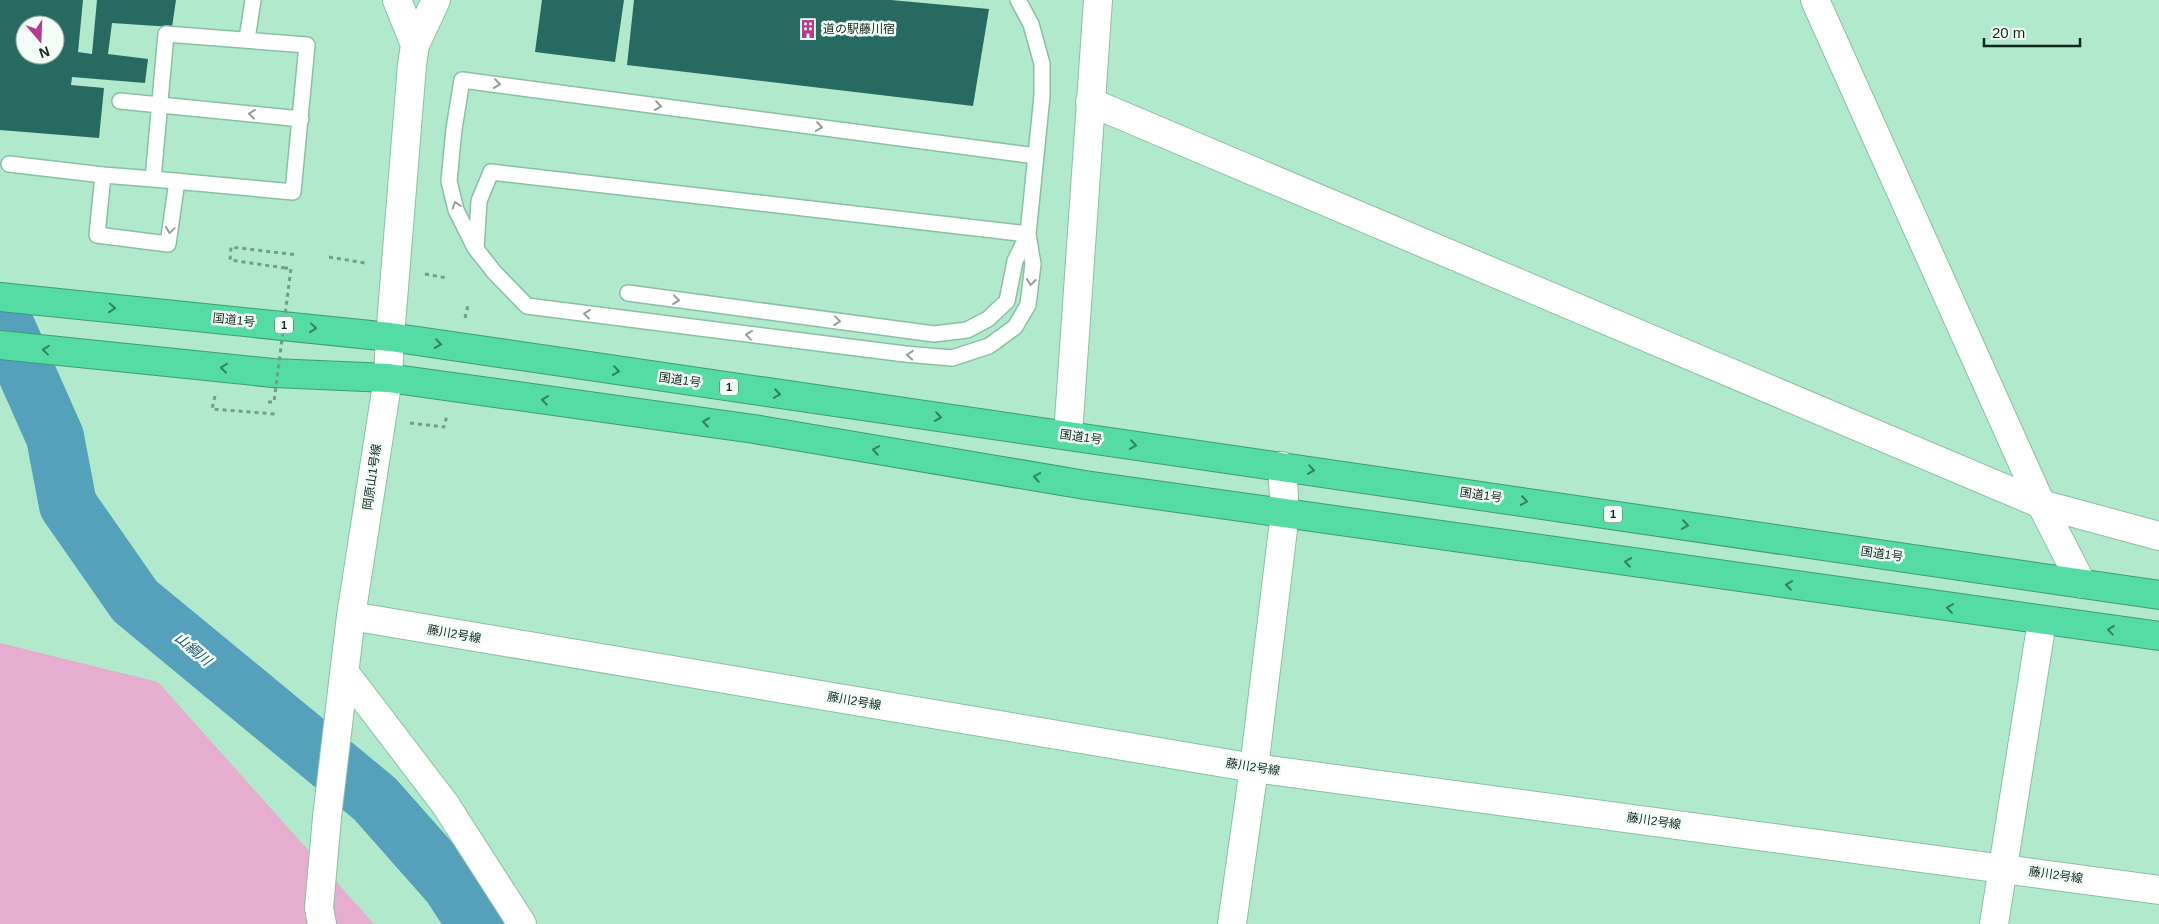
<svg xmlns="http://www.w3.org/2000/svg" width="2159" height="924" viewBox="0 0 2159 924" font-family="Arial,'Noto Sans JP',sans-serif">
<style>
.green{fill:#e5adce}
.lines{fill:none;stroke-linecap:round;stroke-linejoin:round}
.river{stroke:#55a1bc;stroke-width:58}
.building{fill:#276a61;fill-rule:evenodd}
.lane-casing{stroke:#89c0a5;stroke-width:18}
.street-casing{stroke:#89c0a5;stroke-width:30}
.secondary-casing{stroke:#89c0a5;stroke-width:30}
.highway-casing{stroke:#3d9d75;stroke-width:30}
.path{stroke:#729d88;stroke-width:3;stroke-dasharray:4 4;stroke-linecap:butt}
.lane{stroke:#fff;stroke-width:15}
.street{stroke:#fff;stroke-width:28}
.secondary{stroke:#fff;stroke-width:28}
.highway{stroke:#54dca4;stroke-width:28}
.path-bridge{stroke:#729d88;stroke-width:3;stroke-dasharray:4 4;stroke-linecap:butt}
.oneway{stroke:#949e99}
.oneway2{stroke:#328260}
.labels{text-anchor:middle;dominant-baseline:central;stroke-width:5;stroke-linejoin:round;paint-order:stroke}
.shield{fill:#f3fef8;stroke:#55685f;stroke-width:1}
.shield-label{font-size:11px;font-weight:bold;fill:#11271d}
.poi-label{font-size:12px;fill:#11271d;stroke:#f3fef8;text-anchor:start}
.street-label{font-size:12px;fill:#11271d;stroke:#f3fef8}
.water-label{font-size:14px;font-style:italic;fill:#175669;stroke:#f3fef8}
</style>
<rect width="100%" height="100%" fill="#b1e9cd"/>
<path class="green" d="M0,643l158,39 216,242h-374z"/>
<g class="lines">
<path class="river" d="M0,313l55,124 13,68 67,96 240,198 76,86 25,39"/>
</g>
<path class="building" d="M0,0h83l-5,52 14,2 5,-54h79l-4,27 -60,-4 -4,31 40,5 -3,24 -73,-6 -1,8 33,3 -5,50 -99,-8zM25,25h30v30h-30z
M542,0h82l-9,62 -80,-10z
M634,0h257l98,9 -16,97 -346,-41z"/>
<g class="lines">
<g class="lane-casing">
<path id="lane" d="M1018,0l13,24 11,40v32l-14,138 5,30 -5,41 -13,22 -26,19 -37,12 -47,-4 -378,-48 -33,-34 -18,-23 3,-48 12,-29 537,62
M166,34l141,11 -14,147 -140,-13z
M247,39l6,-39
M120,101l181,18
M9,164l94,11
M153,179l-50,-4 -6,60 71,9 9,-63
M475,248l-19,-38 -7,-29 5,-52 8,-49 574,76
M628,293l306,41 33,-4 21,-11 19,-18 8,-40 13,-27"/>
</g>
<g class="street-casing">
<path id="street" d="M397,0l18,45
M1815,0l226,504 41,80
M1090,102l951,402 118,32
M390,337l22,-272 3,-20 21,-45
M1068,435l30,-435
M351,616l903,152 905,122
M345,673l100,131 77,120
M1232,924l22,-156 31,-255 -3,-47
M1994,924l48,-303"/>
</g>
<g class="secondary-casing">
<path id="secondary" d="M322,924l-3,-16 8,-91 24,-201 37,-238 2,-41"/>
</g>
<g class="highway-casing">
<path id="highway" d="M0,297l390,40 1769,258
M0,345l273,28 115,5 366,51 331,56 1074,151"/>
</g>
<path class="path" d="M329,257l36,6
M285,268l-55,-8 1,-13 67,8
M425,274l22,4
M465,318l3,-13
M215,396l-3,13 63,5
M410,423l34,4 3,-12"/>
<use href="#lane" class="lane"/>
<use href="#street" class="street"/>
<use href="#secondary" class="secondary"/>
<use href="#highway" class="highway"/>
<path class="path-bridge" d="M268,402h6l17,-134h-6"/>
</g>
<defs><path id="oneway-chevron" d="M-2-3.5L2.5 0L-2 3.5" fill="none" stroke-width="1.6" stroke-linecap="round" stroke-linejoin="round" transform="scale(1.25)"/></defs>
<g class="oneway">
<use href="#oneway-chevron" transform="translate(497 84) rotate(8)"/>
<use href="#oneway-chevron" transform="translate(658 106) rotate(8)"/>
<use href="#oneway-chevron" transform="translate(252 114) rotate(-174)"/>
<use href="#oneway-chevron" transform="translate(819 127) rotate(8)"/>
<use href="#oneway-chevron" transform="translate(456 205) rotate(-108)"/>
<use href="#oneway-chevron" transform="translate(170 230) rotate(98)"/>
<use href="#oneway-chevron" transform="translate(1031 282) rotate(97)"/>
<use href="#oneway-chevron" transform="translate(676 300) rotate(7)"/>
<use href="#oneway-chevron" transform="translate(587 314) rotate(-173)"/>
<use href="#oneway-chevron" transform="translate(837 321) rotate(7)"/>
<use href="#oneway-chevron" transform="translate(749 335) rotate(-173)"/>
<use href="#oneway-chevron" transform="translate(910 355) rotate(-175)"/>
</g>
<g class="oneway2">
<use href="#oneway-chevron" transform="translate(112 308) rotate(5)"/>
<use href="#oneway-chevron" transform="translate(313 328) rotate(6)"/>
<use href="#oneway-chevron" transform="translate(438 344) rotate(9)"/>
<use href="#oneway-chevron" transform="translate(46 350) rotate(-174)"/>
<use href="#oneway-chevron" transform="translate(224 368) rotate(-174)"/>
<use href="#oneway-chevron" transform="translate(616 371) rotate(8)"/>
<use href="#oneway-chevron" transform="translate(777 394) rotate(8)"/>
<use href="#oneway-chevron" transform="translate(545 400) rotate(-172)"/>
<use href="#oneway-chevron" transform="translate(938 417) rotate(8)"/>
<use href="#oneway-chevron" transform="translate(706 422) rotate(-172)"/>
<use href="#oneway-chevron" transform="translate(1133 445) rotate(8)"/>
<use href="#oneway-chevron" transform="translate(876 450) rotate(-170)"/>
<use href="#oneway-chevron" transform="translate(1311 470) rotate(8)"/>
<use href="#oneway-chevron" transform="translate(1037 477) rotate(-170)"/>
<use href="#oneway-chevron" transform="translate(1524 501) rotate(8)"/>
<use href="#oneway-chevron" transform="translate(1685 525) rotate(8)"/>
<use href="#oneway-chevron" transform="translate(1628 562) rotate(-172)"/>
<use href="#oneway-chevron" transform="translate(1789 585) rotate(-172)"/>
<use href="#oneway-chevron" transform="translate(1950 608) rotate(-172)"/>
<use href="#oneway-chevron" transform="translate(2111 630) rotate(-173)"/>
</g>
<defs>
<g id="building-bare" transform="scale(1.5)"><path d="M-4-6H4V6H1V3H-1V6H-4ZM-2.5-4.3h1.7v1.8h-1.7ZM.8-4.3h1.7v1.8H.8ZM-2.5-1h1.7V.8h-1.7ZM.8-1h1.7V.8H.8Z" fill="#b53b8e" stroke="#f3fef8" stroke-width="2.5" paint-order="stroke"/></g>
</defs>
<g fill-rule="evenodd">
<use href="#building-bare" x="808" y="29"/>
</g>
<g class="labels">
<g class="shield">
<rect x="275" y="316.5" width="18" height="17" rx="4"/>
<rect x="720" y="378.5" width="18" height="17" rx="4"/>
<rect x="1604" y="505.5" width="18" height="17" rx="4"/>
</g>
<g class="shield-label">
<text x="284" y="325">1</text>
<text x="729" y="387">1</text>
<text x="1613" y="514">1</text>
</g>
<g class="poi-label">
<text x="823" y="29">道の駅藤川宿</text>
</g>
<g class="street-label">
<text transform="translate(234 320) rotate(6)">国道1号</text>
<text transform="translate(680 380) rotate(8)">国道1号</text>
<text transform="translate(1081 437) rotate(8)">国道1号</text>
<text transform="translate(372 477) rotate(-82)">岡原山1号線</text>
<text transform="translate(1481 495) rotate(8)">国道1号</text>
<text transform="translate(1882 554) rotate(8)">国道1号</text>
<text transform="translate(454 634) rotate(10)">藤川2号線</text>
<text transform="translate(854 701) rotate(10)">藤川2号線</text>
<text transform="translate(1253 767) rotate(9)">藤川2号線</text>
<text transform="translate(1654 821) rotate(8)">藤川2号線</text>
<text transform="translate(2056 875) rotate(8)">藤川2号線</text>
</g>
<g class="water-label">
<text transform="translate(193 649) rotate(40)">山綱川</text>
</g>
</g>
<g transform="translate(40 40) rotate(161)"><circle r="24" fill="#f3fef8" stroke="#99a8a0"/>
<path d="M0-4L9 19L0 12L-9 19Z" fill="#b53b8e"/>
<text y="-8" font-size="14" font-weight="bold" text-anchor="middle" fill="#11271d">N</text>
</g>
<path d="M1984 38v8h96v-8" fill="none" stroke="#11271d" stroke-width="2.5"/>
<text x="1992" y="38" font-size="15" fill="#11271d" stroke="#f3fef8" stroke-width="4" paint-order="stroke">20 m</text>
</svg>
